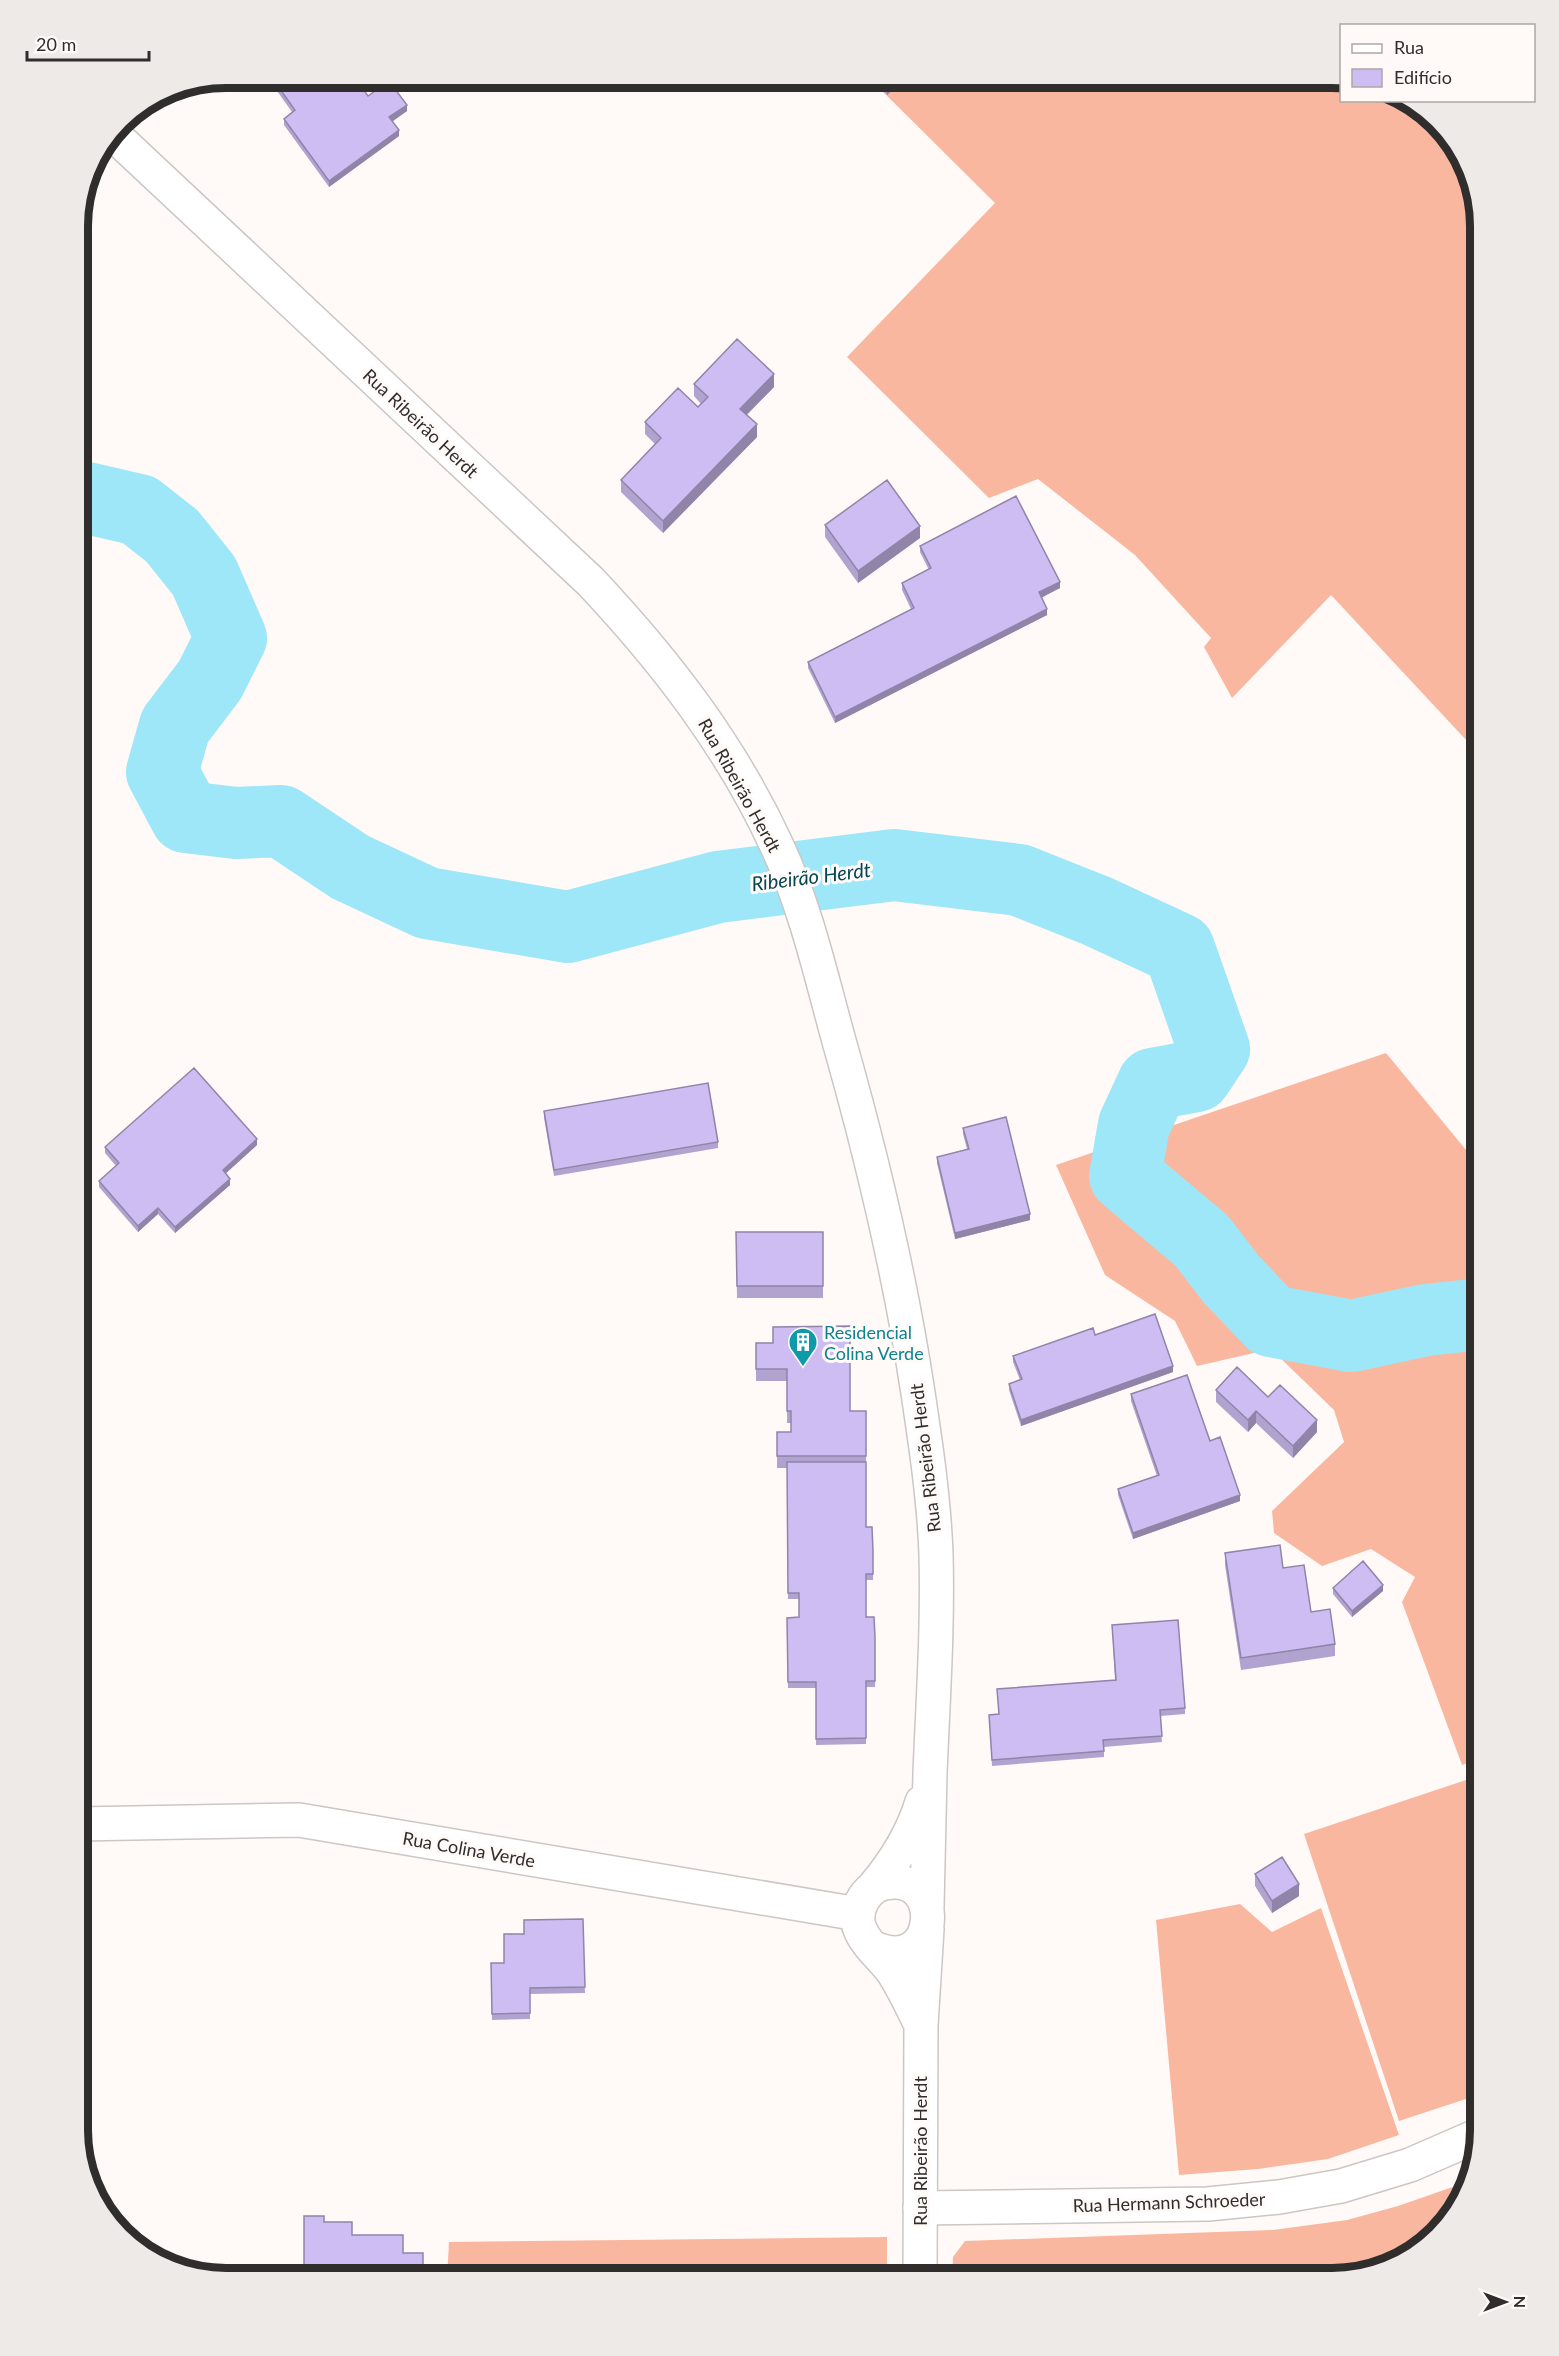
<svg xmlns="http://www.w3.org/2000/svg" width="1559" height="2356" viewBox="0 0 1559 2356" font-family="Lato,sans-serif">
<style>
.grass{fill:#fab79f}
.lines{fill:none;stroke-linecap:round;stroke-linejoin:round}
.stream{stroke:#9ee7f8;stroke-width:12}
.river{stroke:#9ee7f8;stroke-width:72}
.minor-casing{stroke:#ccc6c4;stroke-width:36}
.tertiary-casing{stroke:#ccc6c4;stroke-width:36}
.minor{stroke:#fff;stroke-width:33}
.tertiary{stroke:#fff;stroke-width:33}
.wall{fill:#b1a3d0}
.shaded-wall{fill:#9084a9}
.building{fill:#cebdf2;stroke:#9084a9;stroke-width:1.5}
.labels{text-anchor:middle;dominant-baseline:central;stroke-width:6;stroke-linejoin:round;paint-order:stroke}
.street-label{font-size:18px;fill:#302d2d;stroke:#fffaf8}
.culture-label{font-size:18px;fill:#0d838f;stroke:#fffaf8;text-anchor:start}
.water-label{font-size:20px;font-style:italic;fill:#024651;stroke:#fffaf8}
.rim{fill:none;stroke:#302d2d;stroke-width:8}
</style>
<rect width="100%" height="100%" fill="#fffaf8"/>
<path class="grass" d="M869,78h472l1,22 67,1 52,52 20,74v529l-150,-161 -99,103 -28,-51 7,-9 -76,-83 -97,-76 -49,19 -142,-141 148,-154z
M1386,1053l95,115v591l-19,6 -60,-163 13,-25 -44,-28 -49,17 -48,-33 -2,-22 72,-69 -10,-32 -63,-61 -74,17 -22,-45 -70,-46 -49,-110z
M1481,1775v319l-82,27 -95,-287z
M1240,1904l32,28 49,-24 78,227 -71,24 -70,10 -79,6 -23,-255z
M1467,2182l-6,22 -55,54 -74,20h-380l1,-21 12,-16 308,-11 74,-10 51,-14z
M887,2237v41h-440l2,-36z"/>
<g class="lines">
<path class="stream" d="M78,466l9,32"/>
<path class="river" d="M78,499l9,-1 52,12 33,26 32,40 27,62 -21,42 -35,46 -13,46 24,45 50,6 45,-2 69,46 77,36 141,24 150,-40 176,-22 125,15 78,31 82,38 35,100 -18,27 -43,8 -19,41 -9,51 77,65 29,38 40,42 80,15 75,-16 55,-6"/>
<g class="minor-casing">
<path id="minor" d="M78,1824l221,-4 559,94
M920,2208l288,-4 71,-7 62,-11 69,-21 69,-30"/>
</g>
<g class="tertiary-casing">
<path id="tertiary" d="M113,134l478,448c75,80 140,164 186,264 29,62 44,130 62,195 33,116 61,233 79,352 8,53 16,107 18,161 2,73 -3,146 -6,219 -1,45 -2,89 -3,134
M873,1888c22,-26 39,-53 49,-86
M872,1947c68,32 75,-77 13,-64 -12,2 -21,12 -25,23 -3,8 -3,16 0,23 6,16 23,29 33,43 11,17 19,35 28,53
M920,2278l1,-253 6,-96"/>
</g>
<use href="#minor" class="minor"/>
<use href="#tertiary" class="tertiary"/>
</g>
<path class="wall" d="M360,78v2l-3,1 11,15 39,15 -15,10 7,15 -70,51 -45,-62v-6l8,-7 -15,-21v-6z
M869,78h35l-17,17z
M694,384l80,3 -27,28 10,22 -94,96 -42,-41v-12l34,-36 -10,-10v-12l53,-15 3,-3 -7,-8z
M825,525l95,13 -62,45 -33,-46z
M920,546l140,42 -19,9 6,18 -212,108 -27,-55v-6l103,-53 -9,-19v-7l27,-13 -9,-18z
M544,1111l174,31v6l-164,28 -10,-58z
M963,1128l67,92 -75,19 -18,-76v-6l30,-8 -4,-15z
M257,1145l-32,28 5,12 -55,48 -17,-19 -20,18 -39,-45v-6l17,-15 -11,-13v-6z
M736,1232h87v66h-86z
M1095,1335l78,37 -152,54 -12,-36v-6l11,-4 -7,-18v-6z
M756,1343l94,68h16v116l7,24v29h-7v37l9,20v50h-9v57l-50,1v-57h-28l-1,-70 12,-1v-18h-11l-1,-131h-10v-36h14v-9h-4v-42h-31z
M1216,1390l52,7 49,35 -24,26 -37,-35 -8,9 -32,-30z
M1131,1394l79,47 30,60 -107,38 -15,-44v-6l39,-13 -26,-75z
M1225,1553l58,15 28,44 24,32v12l-94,14 -16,-105z
M1333,1588l50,3 -31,26 -19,-23z
M1112,1625l73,83v6l-25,2 2,26 -58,5v10l-112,9 -3,-51 10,-1 -2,-25 118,-9z
M1255,1874l44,22 -27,17 -17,-27z
M583,1919l2,74 -55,1v25l-38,1 -1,-57h13l20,-29z"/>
<path class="shaded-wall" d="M892,78h12l-17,17v-12z
M407,105v6l-18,13v-7z
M399,130v6l-70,51v-6z
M774,374v13l-34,34v-12z
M757,424v13l-94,96v-12z
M920,526v12l-62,45v-12z
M1060,582v6l-21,11v-7z
M1047,609v6l-212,108v-6z
M257,1139v6l-34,31v-6z
M230,1179v6l-55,48v-6z
M158,1208v6l-20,18v-6z
M1030,1214v6l-75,19v-6z
M1173,1366v6l-152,54v-6z
M1256,1411v12l-8,9v-12z
M1317,1420v12l-24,26v-12z
M1240,1495v6l-107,38v-6z
M1383,1585v6l-31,26v-6z
M1299,1884v12l-27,17v-12z"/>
<path class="building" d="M286,78h69l13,18 21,-15 18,24 -18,12 10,13 -70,51 -45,-62 11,-9 -18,-25z
M882,78h10l-5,5z
M737,339l37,35 -34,35 17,15 -94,97 -42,-41 40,-42 -16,-16 33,-34 20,19 10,-10 -14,-13z
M887,480l33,46 -62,45 -33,-46z
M1016,496l44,86 -21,10 8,17 -212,108 -27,-55 106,-54 -12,-25 29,-15 -11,-22z
M194,1068l63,71 -34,31 7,9 -55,48 -17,-19 -20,18 -39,-45 20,-18 -14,-16z
M708,1083l10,59 -164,28 -10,-59z
M1006,1117l24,97 -75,19 -18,-76 32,-8 -6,-21z
M736,1232h87v54h-86z
M1155,1314l18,52 -152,54 -12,-36 13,-5 -9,-23 80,-28 2,7z
M850,1326v85h16v45h-89v-24h14v-21h-4v-42h-31v-26h17v-16z
M1237,1367l31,30 12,-12 37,35 -24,26 -37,-35 -8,9 -32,-30z
M1187,1375l23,66 10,-4 20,58 -107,38 -15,-44 41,-14 -28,-81z
M787,1462h79v65h6l1,24v23h-7v43h8l1,20v44h-9v57l-50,1v-57h-28l-1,-64 12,-1v-24h-11z
M1280,1545l3,23 21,-3 7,47 19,-3 5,35 -94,14 -16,-105z
M1363,1561l20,24 -31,26 -19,-23z
M1178,1620l7,88 -25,2 2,26 -59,4 1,11 -112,9 -3,-45 10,-1 -2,-25 119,-9 -4,-55z
M1282,1857l17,27 -27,17 -17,-27z
M583,1919l2,68 -55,1v25l-38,1 -1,-51h13v-29h20v-14z
M304,2216h20v6h28v13h51v18h20v25h-119z"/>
<defs>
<g id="building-pin" transform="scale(1.5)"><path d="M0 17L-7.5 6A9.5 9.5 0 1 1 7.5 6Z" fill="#0f9aa8" stroke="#fffaf8"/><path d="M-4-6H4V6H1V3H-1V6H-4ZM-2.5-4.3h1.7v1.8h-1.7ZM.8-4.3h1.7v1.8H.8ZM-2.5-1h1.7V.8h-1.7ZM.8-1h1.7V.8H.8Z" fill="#fff"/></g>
</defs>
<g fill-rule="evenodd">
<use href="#building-pin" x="803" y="1342"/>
</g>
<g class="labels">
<g class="street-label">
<text transform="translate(421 423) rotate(43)">Rua Ribeirão Herdt</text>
<text transform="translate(740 785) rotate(61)">Rua Ribeirão Herdt</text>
<text transform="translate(925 1458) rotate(-97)">Rua Ribeirão Herdt</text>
<text transform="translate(469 1849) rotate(10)">Rua Colina Verde</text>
<text transform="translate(920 2151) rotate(-90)">Rua Ribeirão Herdt</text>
<text transform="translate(1169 2202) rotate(-2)">Rua Hermann Schroeder</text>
</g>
<g class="culture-label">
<text x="824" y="1332">Residencial<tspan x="824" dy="21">Colina Verde</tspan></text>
</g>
<g class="water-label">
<text transform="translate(811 876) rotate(-7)">Ribeirão Herdt</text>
</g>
</g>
<path d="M0 0H1559V2356H0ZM226 88H1332A138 138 0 0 1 1470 226V2130A138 138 0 0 1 1332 2268H226A138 138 0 0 1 88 2130V226A138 138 0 0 1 226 88Z" fill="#eeeae8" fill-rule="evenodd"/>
<path class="rim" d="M226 88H1332A138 138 0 0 1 1470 226V2130A138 138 0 0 1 1332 2268H226A138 138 0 0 1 88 2130V226A138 138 0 0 1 226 88Z"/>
<rect x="1340" y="24" width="195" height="78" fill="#fffaf8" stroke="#aca8a7" stroke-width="1.5"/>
<rect x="1352" y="44" width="30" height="9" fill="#ffffff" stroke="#aca8a7" stroke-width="1.5"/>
<text x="1394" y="54" font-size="18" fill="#302d2d">Rua</text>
<rect x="1352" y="69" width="30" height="18" fill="#cebdf2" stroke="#aca8a7" stroke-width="1.5"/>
<text x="1394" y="84" font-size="18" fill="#302d2d">Edifício</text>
<g transform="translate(1505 2302) rotate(90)" stroke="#fffaf8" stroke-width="4.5" paint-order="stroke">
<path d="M0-4.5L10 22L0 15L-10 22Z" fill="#302d2d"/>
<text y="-9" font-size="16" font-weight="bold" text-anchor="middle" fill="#302d2d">N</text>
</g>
<path d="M27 51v9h122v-9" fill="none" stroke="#302d2d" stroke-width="3"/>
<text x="36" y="51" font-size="18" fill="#302d2d" stroke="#fffaf8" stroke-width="4.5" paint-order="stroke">20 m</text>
</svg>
